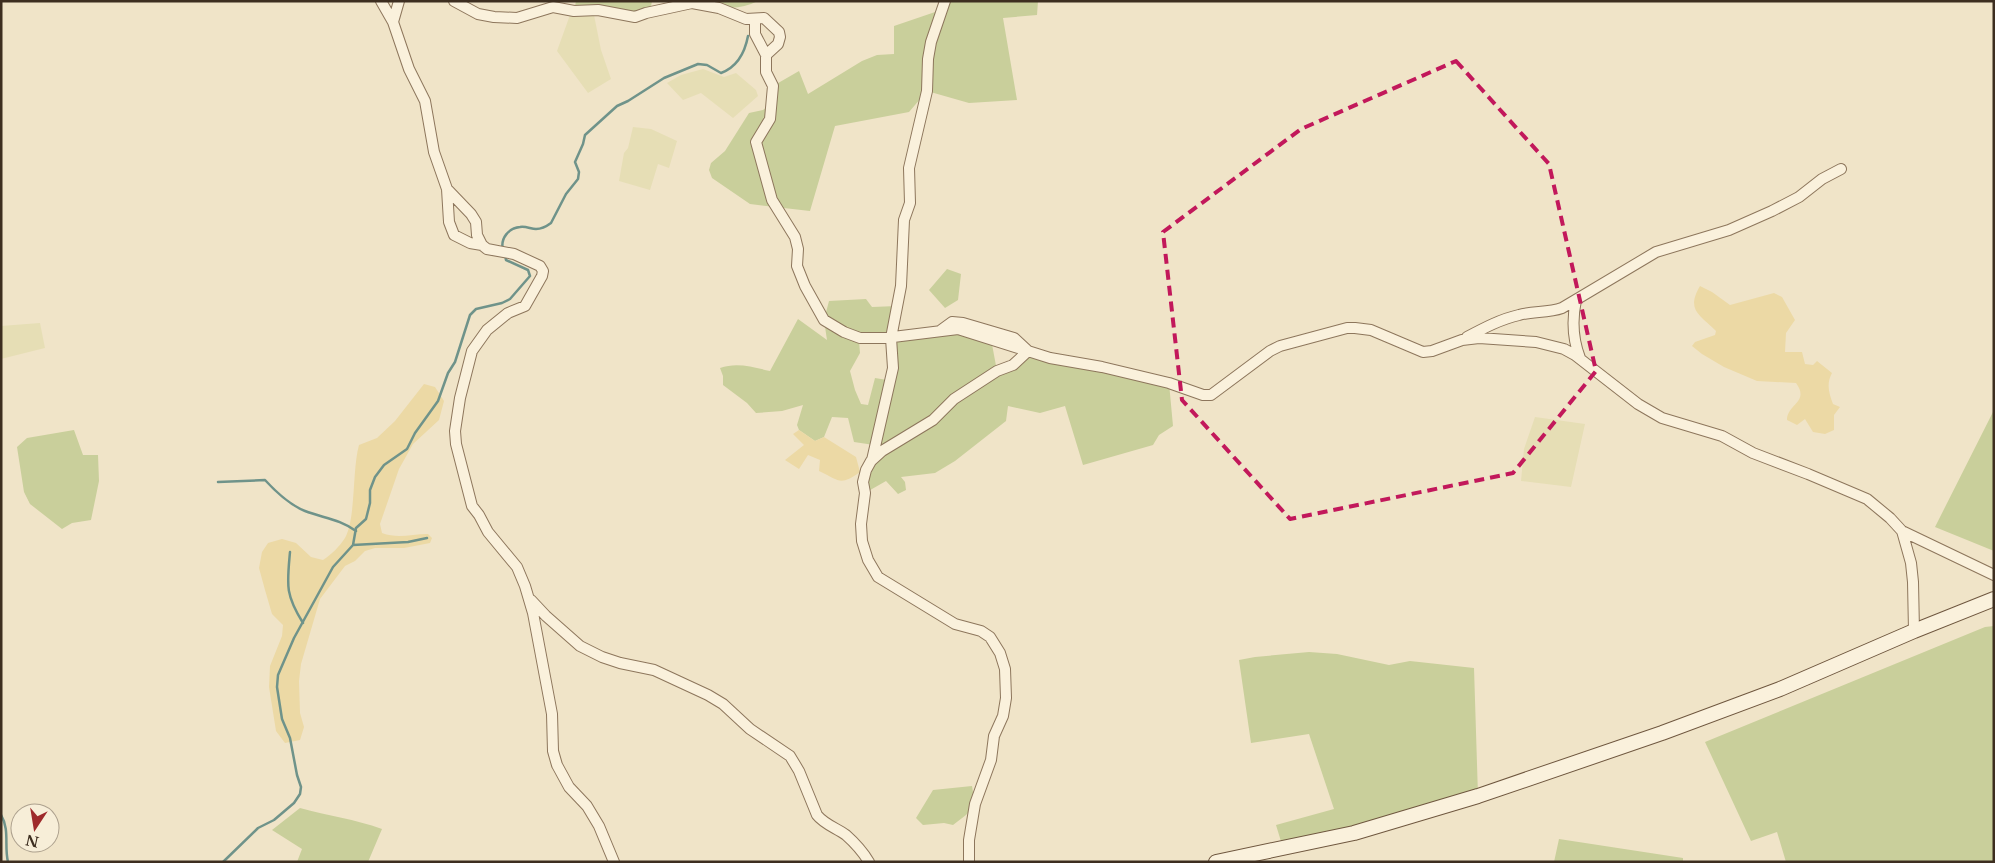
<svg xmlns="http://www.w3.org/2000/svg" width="1995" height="863" viewBox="0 0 1995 863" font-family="'Libre Baskerville',serif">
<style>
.farmland{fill:#e6deb5}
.green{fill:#c9cf9b;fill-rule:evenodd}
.sand{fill:#ecd9a5}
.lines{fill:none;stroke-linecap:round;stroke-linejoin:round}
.stream{stroke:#6f938a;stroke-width:2.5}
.minor-casing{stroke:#8d765c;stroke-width:12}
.secondary-casing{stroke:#6f573f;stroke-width:16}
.minor{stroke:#faf1dc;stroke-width:10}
.secondary{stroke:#faf1dc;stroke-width:14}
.marked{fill:none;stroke:#c2185b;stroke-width:4;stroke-dasharray:10 6;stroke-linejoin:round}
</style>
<rect width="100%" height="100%" fill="#f0e4c8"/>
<path class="farmland" d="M570,15h24l7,35 10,29 -23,14 -31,-42z
M703,69l21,8 12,-4 20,17 2,6 -25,22 -32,-25 -18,7 -16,-17 14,-8z
M633,127l18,2 26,12 -8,27 -11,-4 -8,26 -31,-9 5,-28 4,-5z
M40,323l5,25 -44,11v-33z
M1535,417l50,7 -14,63 -50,-6 3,-32z"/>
<path class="green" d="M576,1h76l-2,11 -4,1 -72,-2z
M705,1h53c-19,9 -34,9 -53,0z
M945,1h93l-1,14 -34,3 14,82 -48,3 -42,-12 -18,21 -74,14 -25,85 -60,-7 -38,-26 -3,-8 2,-7 14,-12 24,-38 14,-3 9,-7 1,-17 26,-15 9,23 54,-33 15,-6 17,-1v-28l47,-16z
M947,269l14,5 -3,26 -13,8 -16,-18z
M866,299l6,8 25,-1 -3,29 50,-4 47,8 6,32 31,-20 141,32 4,43 -14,9 -6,10 -70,20 -18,-59 -25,7 -32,-7 -2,15 -51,40 -20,12 -34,4 4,5 1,8 -8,4 -12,-13 -21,12 -5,-21 6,-2 8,-25 -20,-3 -6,-24 -16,-1 -8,20 -9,4 -16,-11 -2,-5 6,-20 -21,6 -26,2 -9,-10 -24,-18v-9l-3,-8c17,-6 32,-1 50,3l28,-52 29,21 -3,-20 5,-19zM890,340l-3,40 -12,-2 -7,27 -7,-1 -6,-14 -5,-19 10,-18 -1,-12z
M1994,410v141l-59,-24z
M74,430l9,25h15l1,26 -8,39 -19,3 -10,6 -32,-25 -6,-12 -7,-45 10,-9z
M1994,626v236h-208l-9,-30 -26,9 -46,-99 280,-115z
M1309,652l28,2 52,11 21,-4 64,7 4,128 -195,52 -7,-23 58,-16 -25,-75 -58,9 -12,-83 16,-3z
M972,786l3,18 -9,11 -13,10 -9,-2 -21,2 -7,-7 17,-28z
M300,808c28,8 55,11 82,21l-14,33h-71l5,-13 -30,-19z
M1559,839l124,19v4h-129z"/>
<path class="sand" d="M1700,286l12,6 18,13 44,-12 8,4 13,23 -9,13 -1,19h17l3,12 8,1 4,-4 15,12c-6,11 -3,20 1,31l7,3 -6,8v15l-9,4 -12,-2 -8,-13 -8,6 -10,-5c0,-16 23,-18 9,-37l-39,-2 -33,-14 -22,-13 -10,-8 3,-4 20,-7 1,-4c-17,-17 -30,-21 -16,-45z
M424,384l11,3 9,14 -5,19 -26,24 -14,25 -19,55 2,9c16,6 29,1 46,1l4,4 -2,5 -26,5h-29l-10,3 -10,10 -10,5 -25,33 -19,65 -2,17 1,32 4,14 -4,13 -15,3 -9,-12 -7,-44 1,-21 12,-30 1,-11 -11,-11 -7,-24 -6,-22 3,-16 6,-9 14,-4 14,4 15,14 12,3c9,-6 16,-13 22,-22 11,-19 7,-68 14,-93l18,-7 18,-17z
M799,430l16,11 9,-4 32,20 4,15c-20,14 -20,9 -41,-1l1,-11 -12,-5 -9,14 -14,-9 19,-15 -11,-11z"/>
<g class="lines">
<path class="stream" d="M503,250c-3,-12 6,-22 17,-23 6,-1 11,2 16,2 6,0 11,-3 15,-6l15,-29 12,-15 1,-7 -4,-10 8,-18 2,-9 32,-29 11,-5 36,-23 34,-14 9,1 14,8c16,-6 24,-21 27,-37
M218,482l47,-2c11,12 25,25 40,31 18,7 35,8 51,20
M353,545l55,-3 19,-4
M290,552c-3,33 -5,42 13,71
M1,815c9,15 3,31 7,47
M223,862l35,-34 16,-8 20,-17 6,-9 1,-7 -4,-12 -7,-37 -8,-19 -5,-32 1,-12 16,-37 39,-71 20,-22 3,-17 10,-9 4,-16v-13l5,-13 9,-12 23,-16 8,-16 23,-32 10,-28 7,-11 15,-47 6,-6 26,-6 8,-4 20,-23 -2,-6 -22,-10 -1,-5"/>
<g class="minor-casing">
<path id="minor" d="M381,1l12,21 16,47 16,32 9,51 13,37 24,25 5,8 1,13 5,10 5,4 27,5 26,12 3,5 -1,5 -17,30 -17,7 -21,17 -15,21 -12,47 -5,33 1,13 16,62 7,9 9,17 29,35 8,19 8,27 19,101 1,37 4,14 12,22 18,19 12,20 15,36
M454,1l24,13 16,3 23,1 36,-11 21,4 24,-1 37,7 11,-4 46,-10 27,5 27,11 18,-1 15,14 1,5 -2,7 -12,11v17l7,14 -3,33 -14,23 16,58 23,37 3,12 -1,17 8,20 19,34 20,12 16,6h25l73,-9 92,29 52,9 67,16 34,12h8l59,-44 10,-5 67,-18h8l16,2 52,22 9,-1 30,-11 17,-2 57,4 28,7 11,6 63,49 24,14 60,18 31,17 55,21 59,25 23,19 12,13 92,44
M755,19v15l11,21
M393,22l6,-21
M447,189l2,33 5,13 16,8 12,2
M1576,300c-4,19 -3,40 4,58
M941,330l11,-8 11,1 51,15 14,13 -15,14 -16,6 -43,28 -21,21 -51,31 -11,10 -5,9 -3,12 2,11 -4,31 1,17 6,19 10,17 77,47 26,7 9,6 10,16 5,16 1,29 -3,18 -9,20 -3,24 -16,44 -6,36v22
M1467,337c17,-9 34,-18 52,-22 14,-4 29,-2 43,-7l94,-56 73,-22 43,-19 27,-14 23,-18 19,-10
M872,460l21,-92 -2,-30 10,-52 3,-66 6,-17 -1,-35 18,-77 1,-32 3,-17 14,-41
M1902,531l9,32 2,19 1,49
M531,600l15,16 34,30 22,11 18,6 34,7 54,25 15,9 27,25 40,27 9,15 18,44c7,9 19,13 29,20 9,8 17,17 23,27"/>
</g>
<g class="secondary-casing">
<path id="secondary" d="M1216,862l138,-29 124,-37 184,-63 118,-44 134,-58 80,-32"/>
</g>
<use href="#minor" class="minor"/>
<use href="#secondary" class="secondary"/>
</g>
<path class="marked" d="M1456,61l93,103 47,207 -83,102 -223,46 -108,-119 -19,-168 138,-103z"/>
<rect width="1995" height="863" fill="none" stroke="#3d2e20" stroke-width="5"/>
<g transform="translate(35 828) rotate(192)"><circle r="24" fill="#f7eed8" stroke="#ada18e"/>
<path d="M0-4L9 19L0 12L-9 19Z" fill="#9e2a2b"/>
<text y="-8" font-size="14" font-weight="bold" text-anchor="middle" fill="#3d2e20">N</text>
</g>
</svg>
